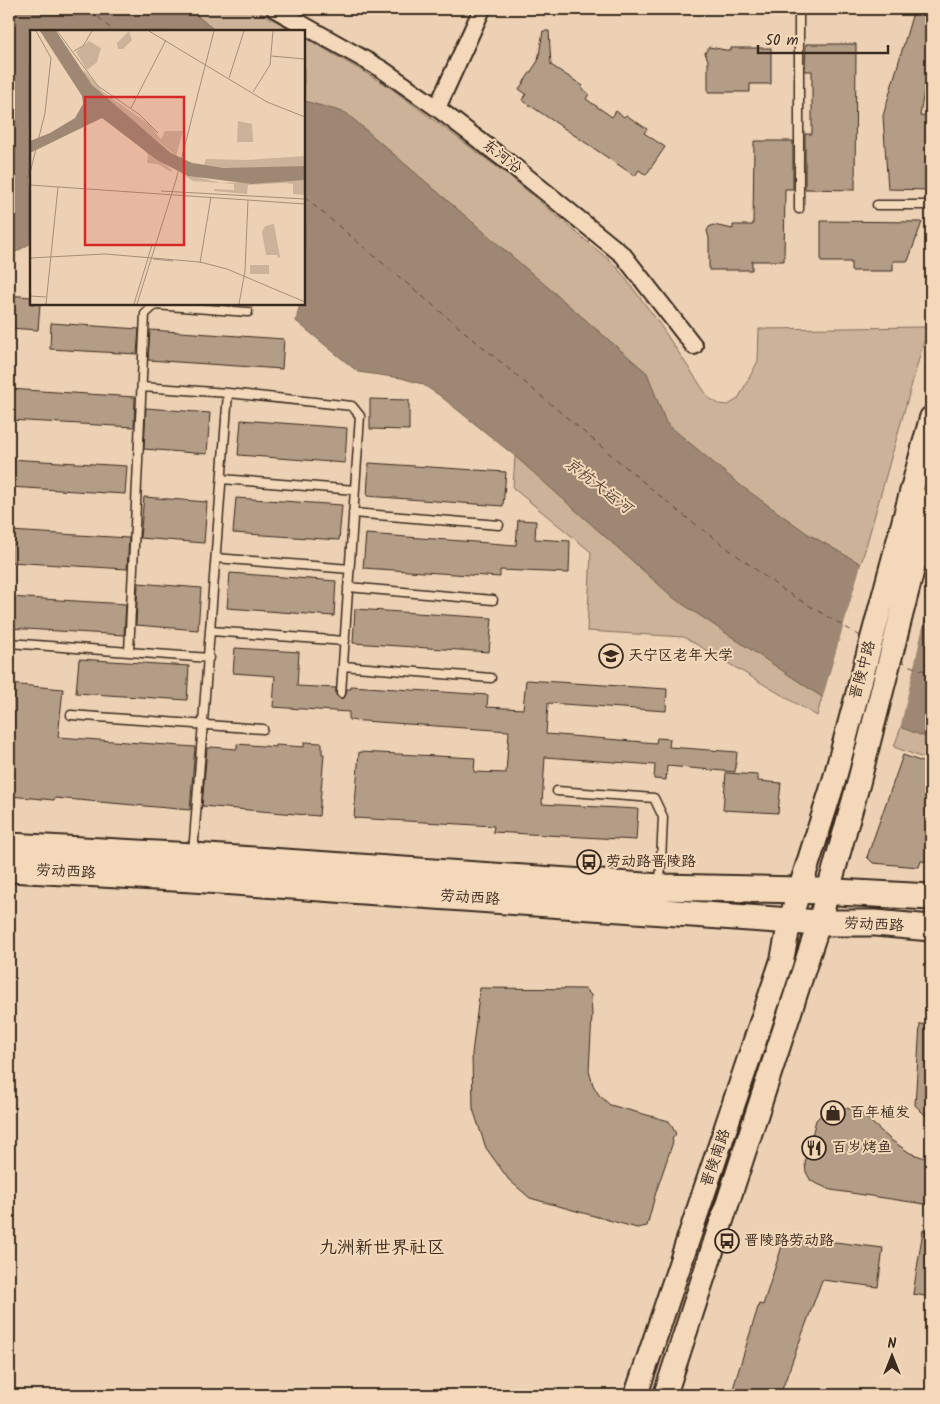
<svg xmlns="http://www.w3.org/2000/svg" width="940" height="1404" viewBox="0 0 940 1404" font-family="Kalam,'LXGW WenKai TC',sans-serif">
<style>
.green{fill:#cbb298;stroke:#836e5b}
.water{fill:#9f8873;stroke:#776251}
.pier{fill:#ecd1b4}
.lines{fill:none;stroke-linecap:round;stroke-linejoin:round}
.ferry{stroke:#594638;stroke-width:1;stroke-dasharray:6 5;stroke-linecap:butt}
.building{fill:#b49d86;stroke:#3b2a1e}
.service-casing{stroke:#3b2a1e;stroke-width:11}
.minor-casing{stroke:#3b2a1e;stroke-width:20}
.secondary-casing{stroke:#3b2a1e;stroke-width:26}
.primary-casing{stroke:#3b2a1e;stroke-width:29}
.service{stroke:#f3d8ba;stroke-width:8}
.minor{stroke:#f3d8ba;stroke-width:16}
.secondary{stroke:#f3d8ba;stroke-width:22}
.primary{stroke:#f3d8ba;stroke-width:25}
.labels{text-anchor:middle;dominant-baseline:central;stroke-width:4;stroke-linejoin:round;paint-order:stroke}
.street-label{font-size:15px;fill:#3b2a1e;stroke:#f3d8ba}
.poi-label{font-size:15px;fill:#3b2a1e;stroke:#f3d8ba;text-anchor:start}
.water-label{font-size:16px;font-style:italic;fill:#594638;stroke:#f3d8ba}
.quarter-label{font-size:18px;fill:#3b2a1e;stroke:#f3d8ba}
.inset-river{fill:none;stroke:#9f8873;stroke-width:2.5}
.inset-road{fill:none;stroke:#a58e78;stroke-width:1}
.view{fill:#d62828;fill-opacity:0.15;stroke:#d62828;stroke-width:2.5}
.inset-edge{fill:none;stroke:#3b2a1e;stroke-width:2.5}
</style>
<rect width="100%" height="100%" fill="#ecd1b4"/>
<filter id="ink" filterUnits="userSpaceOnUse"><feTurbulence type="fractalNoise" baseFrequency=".02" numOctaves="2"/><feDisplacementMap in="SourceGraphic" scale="10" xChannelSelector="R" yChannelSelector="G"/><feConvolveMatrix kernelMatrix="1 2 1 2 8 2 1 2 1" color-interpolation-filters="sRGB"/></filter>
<g filter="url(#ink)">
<path class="green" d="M189,9h65l40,22h-79z
M304,37l84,49 124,92 104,88 38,50 55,82 10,6 9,1 10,-6 20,-38 1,-32 169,-2 -67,237 -53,-30 -68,-48 -74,-63 -19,-50 -301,-260 -42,-12z
M515,456l160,143 147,98 -5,19 -133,-79 -97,-6 4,-79 -78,-64z
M901,727l30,12v22l-37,-14z"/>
<path class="water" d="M9,9h180l26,22h-184v212l-22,13z
M304,101l42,12 301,260 19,50 74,62 68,49 53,30 70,34v141l-109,-42 -147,-98 -160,-143 -76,-61 -17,-11 -21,-6 -43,-6 -62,-51 4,-17h4z"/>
<path class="pier" d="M862,561l68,34 -30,134 -78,-29z"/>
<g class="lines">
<path class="ferry" d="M90,9l23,22
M304,197l374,314 105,79 79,47
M900,660l10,6 21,7"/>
</g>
<path class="building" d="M914,9h17v36l-11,71 11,1v73l-43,-1 -5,-73z
M543,31h6l2,34 32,21 -2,2 8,6 -3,5 26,18 4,-6 8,6 2,-2 21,14 -3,4 21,14 -19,28 -7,-5 -4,6 -113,-76 4,-6 -7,-5 19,-28z
M806,44h50l-1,146 -50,-1v-55h7v-63h-7z
M709,47l22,4v-3h40v36h-21v8h-42v-32l-3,-7z
M754,141h39v48h-8l-1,72h-32v9h-43v-32l-2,-7 2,-4 4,-2 20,4v-4h20z
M821,221l101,1 -14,39h-15v10h-42v-9h-30z
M9,295l22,2v7h9l-2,26 -29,-2z
M51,323l88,6 -2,25 -87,-5z
M150,330l134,9 -2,30 -134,-9z
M9,389l126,8 -1,30 -125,-7z
M370,399l39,1v30l-39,-1z
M146,408l64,5 -3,41 -63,-5z
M241,420l106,8 -2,35 -107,-8z
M9,459l118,7 -2,28 -116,-7z
M369,463l137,9 -3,34 -136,-10z
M144,497l63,5 -3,41 -64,-5z
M236,498l106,7 -3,35 -106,-7z
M518,520l18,1 -1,18 35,2 -1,32 -69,-3v7l-137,-9 3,-34 150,11z
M9,531l120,7 -2,31 -118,-7z
M230,573l106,8 -2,35 -107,-8z
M138,583l63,5 -3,42 -62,-5z
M9,597l117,7 -2,31 -115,-7z
M355,609l137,9 -3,34 -136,-9z
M235,648l64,4 -2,34 39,2v7l4,4 5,-2 2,-8h4v-3l137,9 -1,12 36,2 3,-29 141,9 -1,22 -118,-8 -2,31 110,9 1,-5 13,1 -1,8 68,5 -2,20 -68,-6 -1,14 -12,-1 1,-14 -110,-8 -3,47 96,5 -2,31 -143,-8 1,-6 -140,-8 5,-66 116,6 -1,14 32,1 3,-42 -160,-11v-8l-76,-5 2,-31 -42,-3z
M79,659l110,7 -2,34 -111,-7z
M9,684l54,5 -5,48 137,10 -5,63 -135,-12 -1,2 -45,-4z
M304,742l18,1v11h2l-5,62 -117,-10 5,-58h4v-1l26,2v-5l39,3v-2l28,2z
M903,755l28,10v97l-10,-1 -2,6 -46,-4 -6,-6z
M726,773l32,2v6l23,2 -3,30 -55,-3z
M480,988l105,1 6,6 1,20 -3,56 4,14 6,10 11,10 59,16 7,13 -4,5 1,3 -17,50 -9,34 -10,2 -107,-30 -21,-18 -23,-32 -13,-39 -1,-55z
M920,1024l11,1v96l-16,-16z
M833,1108h14l14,5 30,27 19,13 21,7v45l-100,-15 -20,-9 -5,-9 -1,-9 11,-43 8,-8z
M923,1230l8,1v66l-18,-3z
M795,1237l88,11 -5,39 -56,-7 -42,115h-49l28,-91 4,1 20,-62z"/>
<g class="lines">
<g class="service-casing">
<path id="service" d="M799,9v200
M877,205h54
M142,387l86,6 124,13 8,10 -19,277
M222,479l133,11
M353,513l146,12
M216,558l134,11
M348,587l145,13
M211,631l134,10
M9,643l200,15
M129,652l16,-338 10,-9 93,7
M343,666l148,12
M71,715l192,14
M557,791l97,7 9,19 -3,66
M193,854l35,-461"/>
</g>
<g class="minor-casing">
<path id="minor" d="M275,9l108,61 54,38 80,61 106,86 71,91
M437,108l45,-99"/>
</g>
<g class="secondary-casing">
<path id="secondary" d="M636,1395l146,-435 8,-40 44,-139 97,-363
M665,1395l154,-472 39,-138 73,-287"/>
</g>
<g class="primary-casing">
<path id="primary" d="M9,846l184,10 467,31 139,3 132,7
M9,869l183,10 627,44h56l56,5"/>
</g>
<use href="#service" class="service"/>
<use href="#minor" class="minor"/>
<use href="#secondary" class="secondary"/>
<use href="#primary" class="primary"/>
</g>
</g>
<defs>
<g id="school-ring" transform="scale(1.25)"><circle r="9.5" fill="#f3d8ba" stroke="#3b2a1e" stroke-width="1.5"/><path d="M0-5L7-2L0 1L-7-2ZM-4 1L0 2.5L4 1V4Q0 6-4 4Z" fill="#3b2a1e"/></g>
<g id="bus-ring" transform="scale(1.25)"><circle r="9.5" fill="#f3d8ba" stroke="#3b2a1e" stroke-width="1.5"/><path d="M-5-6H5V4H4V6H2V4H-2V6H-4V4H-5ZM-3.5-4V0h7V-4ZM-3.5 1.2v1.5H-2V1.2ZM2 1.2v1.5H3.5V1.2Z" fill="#3b2a1e"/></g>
<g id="shop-ring" transform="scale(1.25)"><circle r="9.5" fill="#f3d8ba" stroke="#3b2a1e" stroke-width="1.5"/><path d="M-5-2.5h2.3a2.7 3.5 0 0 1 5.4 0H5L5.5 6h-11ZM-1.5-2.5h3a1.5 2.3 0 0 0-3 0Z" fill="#3b2a1e"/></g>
<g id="restaurant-ring" transform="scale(1.25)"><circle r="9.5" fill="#f3d8ba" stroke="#3b2a1e" stroke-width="1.5"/><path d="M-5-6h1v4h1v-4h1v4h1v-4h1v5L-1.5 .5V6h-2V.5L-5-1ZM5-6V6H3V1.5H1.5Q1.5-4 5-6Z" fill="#3b2a1e"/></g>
</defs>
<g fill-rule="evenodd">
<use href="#school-ring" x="611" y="656"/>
<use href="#bus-ring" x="589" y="862"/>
<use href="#shop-ring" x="833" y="1113"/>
<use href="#restaurant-ring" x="814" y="1148"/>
<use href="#bus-ring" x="727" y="1241"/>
</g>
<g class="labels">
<g class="street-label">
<text transform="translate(502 157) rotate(38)">东河沿</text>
<text transform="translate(863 670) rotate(-75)">晋陵中路</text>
<text transform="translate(66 872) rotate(3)">劳动西路</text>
<text transform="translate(470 898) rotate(4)">劳动西路</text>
<text transform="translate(874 925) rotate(3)">劳动西路</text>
<text transform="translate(716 1158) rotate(-71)">晋陵南路</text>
</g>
<g class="poi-label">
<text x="628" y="656">天宁区老年大学</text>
<text x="606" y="862">劳动路晋陵路</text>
<text x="850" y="1113">百年植发</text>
<text x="832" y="1148">百岁烤鱼</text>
<text x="744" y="1241">晋陵路劳动路</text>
</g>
<g class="water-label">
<text transform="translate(598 486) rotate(38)">京杭大运河</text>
</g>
<g class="quarter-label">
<text x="382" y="1248">九洲新世界社区</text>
</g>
</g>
<g transform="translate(30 30)">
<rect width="275" height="275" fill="#ecd1b4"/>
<path d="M99,1l3,9 -9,9h-5l-1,-6zM59,11l12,7 -4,14 -10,8 -11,-18zM54,40l18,21 48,34 11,14 4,-8h18l-7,25 -77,-63 -16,-18zM208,91l14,3 1,18h-16zM110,115l32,25 -1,2 -13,-8 -11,-1 1,-8zM275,126v10l-56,4 -44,-4 -20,-6 19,5 2,-6 41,1zM150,143l41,10 84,-3v15l-12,-1v-10l-8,-1 -37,2 -1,9 -33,-3v-2l20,1v-6l-41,-3zM244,194l6,33 -2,1 -1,-3h-11l-4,-23 3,-6zM220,235h19v9h-19z" fill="#cbb298"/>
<path d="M10,1h16l36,54 79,68 21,10 32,5 81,-2v14l-53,4 -64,-8 -31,-16 -55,-42 -72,35v-12l20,-8 25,-15 8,-14 -1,-8z" fill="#9f8873"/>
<path class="inset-river" d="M18,1l38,59 92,75M152,137l40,9 83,-2"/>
<path class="inset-road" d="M27,1l41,55 42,29 18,18M119,1l118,71 38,15M44,21l9,-5 9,-15M241,26l34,3M199,48l15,-47M223,62l17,-27 3,-34M101,78l35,-68M0,143l15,-60 6,-55 -15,-27M0,155l275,19M131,161l144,8M0,228l75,-4 95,8 27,7 78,33M123,229l20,2M170,233l11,-66M0,266l16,1M16,274l12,-117M104,274l18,-59M107,274l39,-124 38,-149M209,274l6,-33 3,-71"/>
<path class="view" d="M55,67h99v148h-99z"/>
<rect width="275" height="275" class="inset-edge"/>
</g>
<rect width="940" height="1404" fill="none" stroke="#f3d8ba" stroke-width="30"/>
<rect x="15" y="15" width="910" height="1374" fill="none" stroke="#3b2a1e" stroke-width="2" filter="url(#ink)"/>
<g transform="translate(892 1356)" stroke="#f3d8ba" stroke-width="4" paint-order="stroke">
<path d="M0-4L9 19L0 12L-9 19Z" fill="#3b2a1e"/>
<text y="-8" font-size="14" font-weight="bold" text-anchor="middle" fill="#3b2a1e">N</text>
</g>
<path d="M758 45v8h130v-8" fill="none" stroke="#3b2a1e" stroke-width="2.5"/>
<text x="765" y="45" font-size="15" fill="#3b2a1e" stroke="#f3d8ba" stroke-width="4" paint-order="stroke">50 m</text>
</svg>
